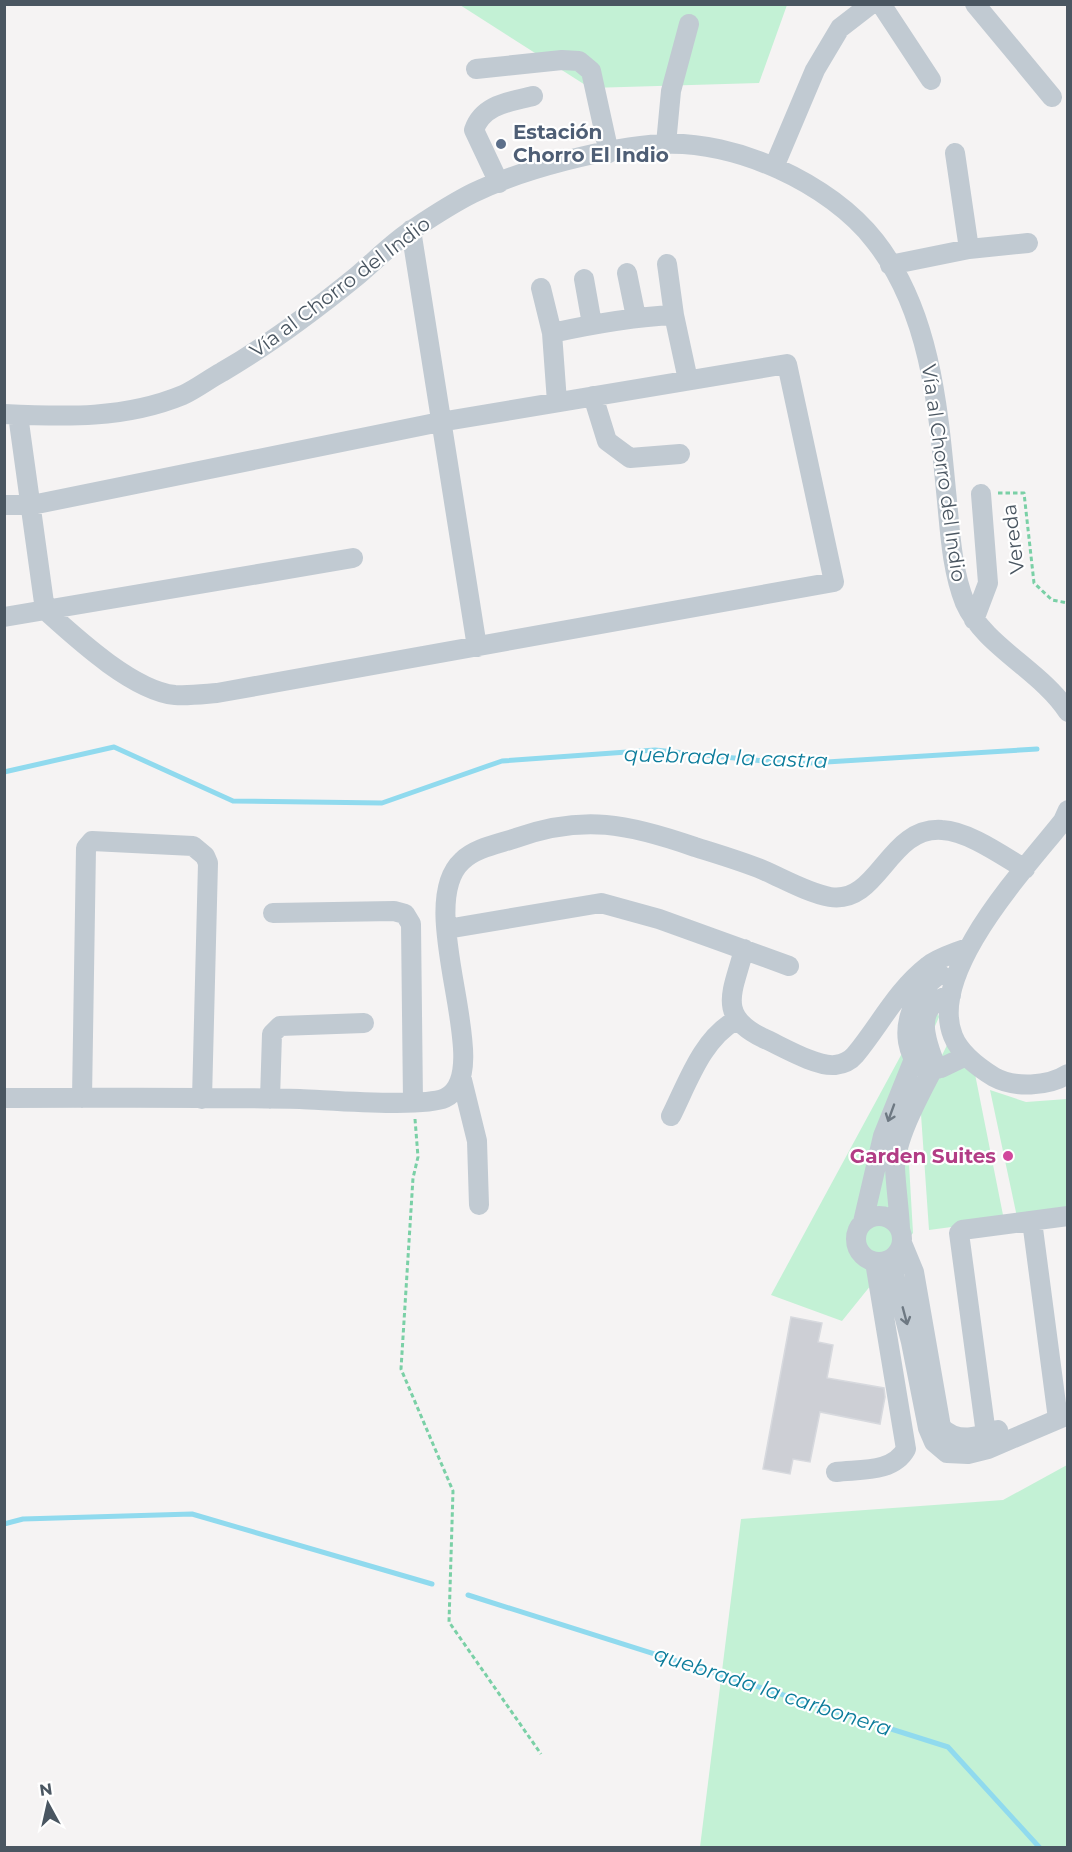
<svg xmlns="http://www.w3.org/2000/svg" width="1072" height="1852" viewBox="0 0 1072 1852" font-family="Montserrat,sans-serif">
<style>
.green{fill:#c3f1d5}
.lines{fill:none;stroke-linecap:round;stroke-linejoin:round}
.stream{stroke:#90daee;stroke-width:5}
.building{fill:#cdcfd5;stroke:#d7d9de;stroke-width:1.5}
.path{stroke:#7ad0a6;stroke-width:3;stroke-dasharray:4.5 3;stroke-linecap:butt}
.minor{stroke:#c1cad2;stroke-width:20}
.oneway{stroke:#6e7983}
.service-dot{fill:#5c6f8a;stroke:#fff;stroke-width:2}
.hotel-dot{fill:#d1479c;stroke:#fff;stroke-width:2}
.labels{text-anchor:middle;dominant-baseline:central;stroke-width:4.5;stroke-linejoin:round;paint-order:stroke}
.service-label{font-size:20px;font-weight:bold;fill:#4e5e75;stroke:#fff;text-anchor:start}
.street-label{font-size:20px;fill:#4a5661;stroke:#fff}
.hotel-label{font-size:20px;font-weight:bold;fill:#b23c85;stroke:#fff;text-anchor:end}
.water-label{font-size:21px;font-style:italic;fill:#0c7c9b;stroke:#fff}
</style>
<rect width="100%" height="100%" fill="#f5f3f3"/>
<path class="green" d="M460,5h327l-28,78 -169,5z
M932,998l7,19 -34,78 8,138 -71,88 -71,-26z
M950,1039l24,30 30,151 -75,10 -9,-130z
M990,1090l36,12 41,-3v111l-50,7z
M1067,1465v382h-367l41,-328 262,-19z"/>
<g class="lines">
<path class="stream" d="M4,772l110,-25 119,54 149,2 120,-42 153,-11 139,14 243,-15
M4,1524l19,-5 169,-5 240,70
M468,1595l480,152 92,101"/>
</g>
<path class="building" d="M791,1317l31,6 -4,19 15,3 -6,33 57,10 1,9 -5,27 -60,-12 -10,50 -17,-3 -3,15 -27,-5z"/>
<g class="lines">
<path class="path" d="M998,493h26l10,90 18,17 16,3
M415,1119l3,38 -5,21 -12,191 52,122 -4,131 92,132"/>
<path class="minor" d="M881,4l50,76
M975,4l77,93
M476,69l86,-9 17,1 12,10 18,82
M666,144l5,-53 18,-67
M955,153l14,96
M774,167l41,-97 25,-42 31,-24
M499,183l-25,-53c9,-26 36,-28 59,-34
M411,230l66,417
M667,264l7,51
M890,265l79,-16 59,-6
M627,273l9,44
M584,279l8,45
M541,288l11,45
M593,396l14,45 23,17 50,-4
M557,402l-5,-69c41,-9 80,-16 122,-18l14,65
M4,414c61,3 121,5 179,-19 13,-6 26,-16 39,-23 48,-28 92,-61 135,-96 19,-16 37,-35 58,-48 18,-12 38,-25 58,-35 49,-24 135,-46 189,-49 73,-4 168,39 213,97 55,70 63,165 71,250 4,37 5,77 19,112 19,43 77,68 103,109
M4,505h28l408,-83 347,-58 47,218 -617,111c-13,1 -28,3 -42,2 -42,-4 -99,-57 -130,-85l-27,-195
M4,617l349,-59
M974,620l14,-37 -7,-89
M1068,810l-5,11c-37,47 -136,151 -110,215 7,18 25,31 41,41 20,11 54,10 74,-3
M273,913l121,-2 11,3 6,10 2,178
M447,929l154,-26 58,16 130,47
M744,949c-10,41 -29,66 19,89 18,8 53,29 72,27 8,-1 15,-4 20,-10 25,-30 41,-64 73,-89 11,-9 28,-13 41,-19
M940,974c-29,20 -45,63 -21,92l22,2 25,-12
M937,1069c-12,-29 -25,-64 14,-74
M462,1080l15,61 2,64
M4,1098c99,0 198,-1 296,1 29,1 123,9 145,-1 54,-25 -34,-190 17,-237 13,-13 36,-17 54,-23 67,-24 113,-14 179,9 22,7 46,14 68,23 21,9 45,23 67,27 49,8 58,-71 112,-67 26,1 61,26 83,39
M82,1098l4,-250 6,-7 101,5 12,10 3,7 -6,236
M270,1099l2,-65 8,-8 84,-3
M671,1116c17,-34 31,-77 65,-96
M856 1239a23 23 0 1 1 46 0a23 23 0 1 1-46 0Z
M1032,1221l26,198
M863,1222l20,-86 31,-77
M900,1228c-1,-20 -4,-40 -5,-60 0,-29 25,-74 38,-99
M902,1243l12,29 27,155c16,17 38,10 57,3
M890,1260l21,82 17,86 6,14 13,11 21,1 20,-5 80,-34
M988,1449l-29,-216 3,-3 106,-14
M836,1472c24,-3 57,1 70,-23l-31,-187"/>
</g>
<defs><path id="oneway-shaft" d="M-6 0H5M1.5-3L5.5 0L1.5 3" fill="none" stroke-width="1.6" stroke-linecap="round" stroke-linejoin="round" transform="scale(1.5)"/></defs>
<g class="oneway">
<use href="#oneway-shaft" transform="translate(891 1113) rotate(110)"/>
<use href="#oneway-shaft" transform="translate(905 1316) rotate(75)"/>
</g>
<circle class="service-dot" cx="501" cy="144" r="6"/>
<circle class="hotel-dot" cx="1008" cy="1156" r="6"/>
<g class="labels">
<g class="service-label">
<text x="513" y="132">Estación<tspan x="513" dy="23">Chorro El Indio</tspan></text>
</g>
<g class="street-label">
<text transform="translate(340 287) rotate(-37)">Vía al Chorro del Indio</text>
<text transform="translate(944 473) rotate(82)">Vía al Chorro del Indio</text>
<text transform="translate(1013 539) rotate(-97)">Vereda</text>
</g>
<g class="hotel-label">
<text x="996" y="1156">Garden Suites</text>
</g>
<g class="water-label">
<text transform="translate(726 757) rotate(2)">quebrada la castra</text>
<text transform="translate(773 1691) rotate(18)">quebrada la carbonera</text>
</g>
</g>
<rect width="1072" height="1852" fill="none" stroke="#4a5661" stroke-width="12"/>
<g transform="translate(48 1804) rotate(352)" stroke="#ffffff" stroke-width="4.5" paint-order="stroke">
<path d="M0-4.5L10 22L0 15L-10 22Z" fill="#4a5661"/>
<text y="-9" font-size="16" font-weight="bold" text-anchor="middle" fill="#4a5661">N</text>
</g>
</svg>
